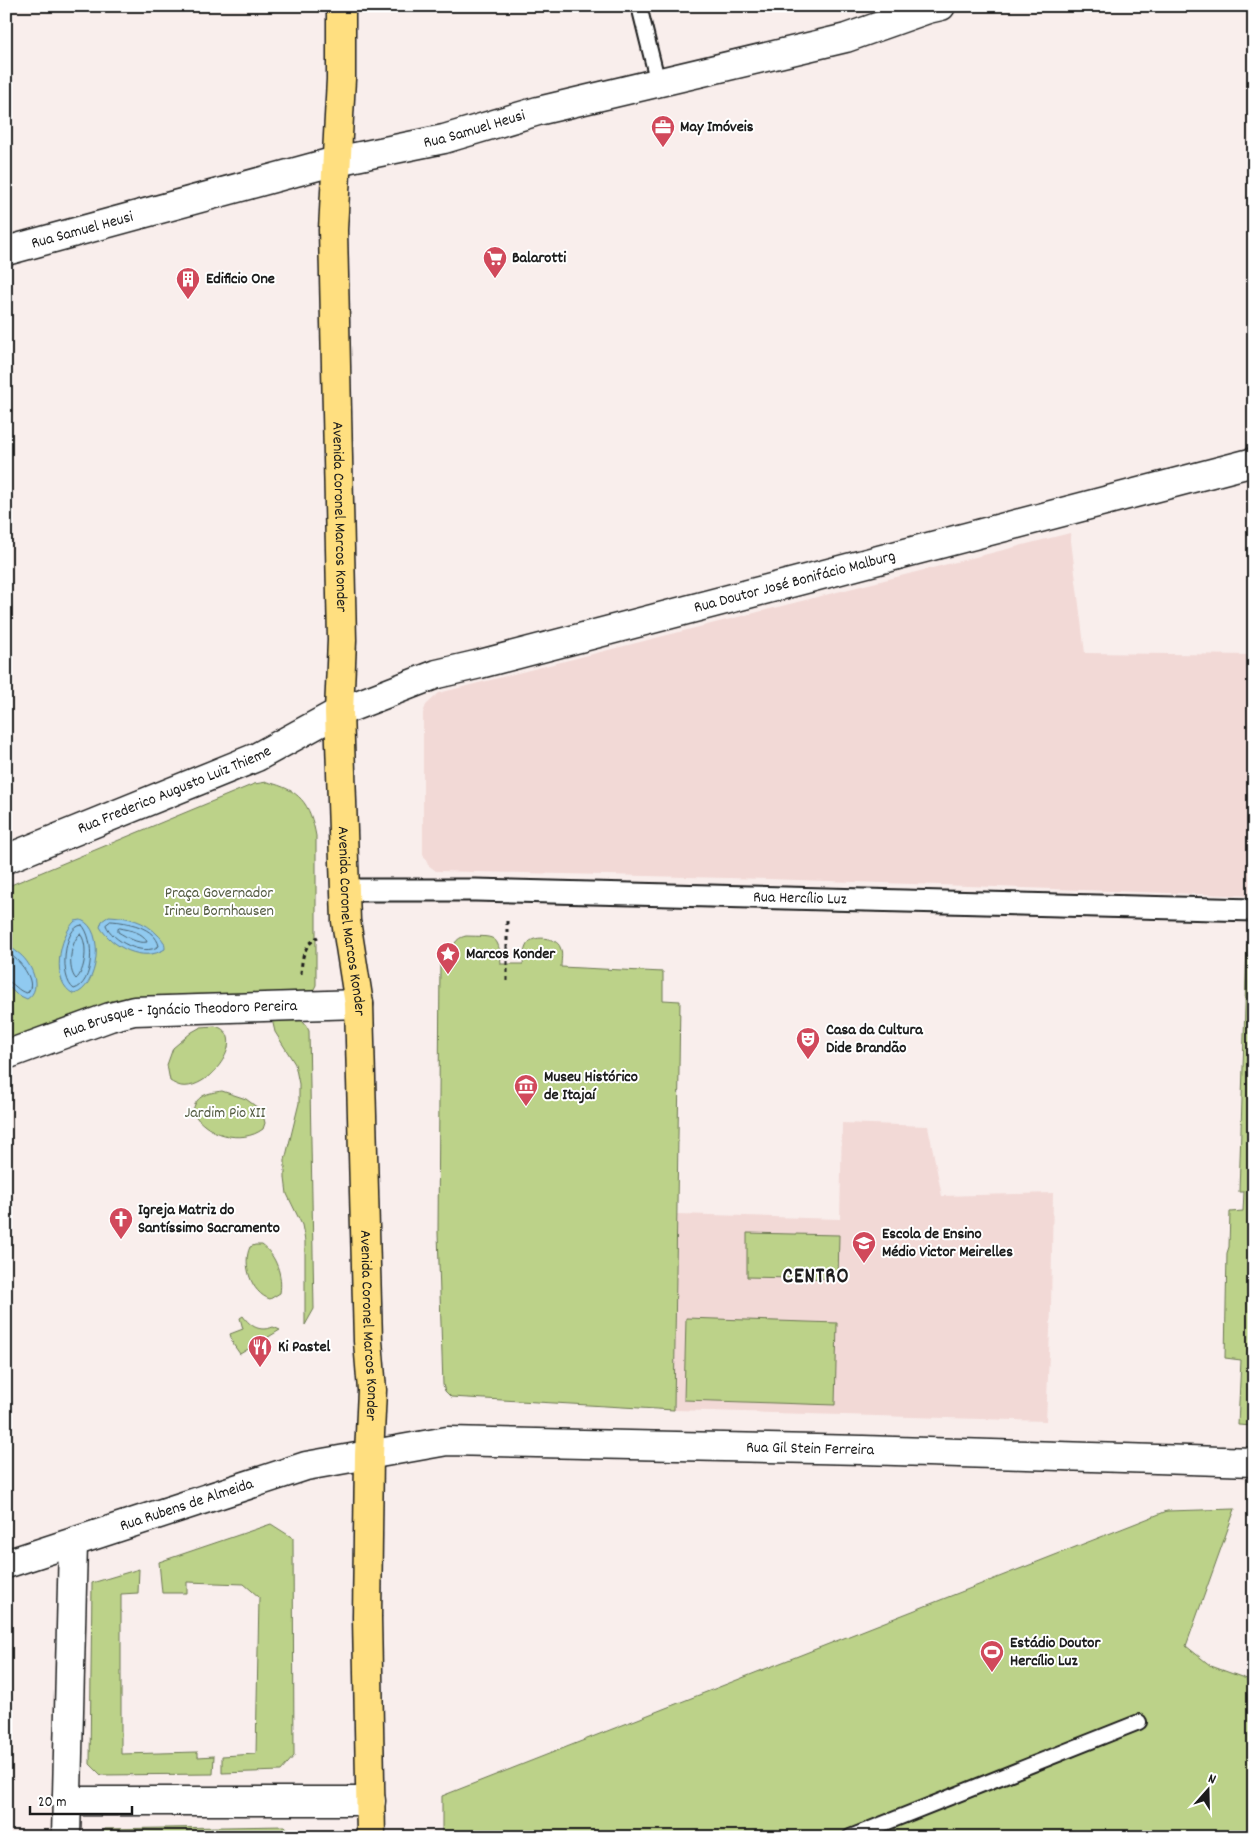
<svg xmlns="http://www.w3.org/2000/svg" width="1260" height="1843" viewBox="0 0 1260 1843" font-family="Dekko,sans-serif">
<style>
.built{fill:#f2d9d6}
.green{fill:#bcd289;stroke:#6c7752}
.water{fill:#90caf0;stroke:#62849b}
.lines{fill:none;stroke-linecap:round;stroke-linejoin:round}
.shore{stroke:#4a6271;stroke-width:1}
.service-casing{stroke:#1c1c1c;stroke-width:18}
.pedestrian-casing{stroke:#1c1c1c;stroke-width:25}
.minor-casing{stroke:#1c1c1c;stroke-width:31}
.tertiary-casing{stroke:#1c1c1c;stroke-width:31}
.secondary-casing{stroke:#1c1c1c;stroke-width:31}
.primary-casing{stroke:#1c1c1c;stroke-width:31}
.path{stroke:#1c1c1c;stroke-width:3;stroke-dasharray:4 4;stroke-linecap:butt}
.service{stroke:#fff;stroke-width:14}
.pedestrian{stroke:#fff;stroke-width:21}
.minor{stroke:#fff;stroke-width:28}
.tertiary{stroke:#fff;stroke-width:28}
.secondary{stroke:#fff;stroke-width:28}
.primary{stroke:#ffdf80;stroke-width:28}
.labels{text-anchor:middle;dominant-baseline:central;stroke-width:4;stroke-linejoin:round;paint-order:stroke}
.poi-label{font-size:16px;font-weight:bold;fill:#1c1c1c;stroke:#fff;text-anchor:start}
.street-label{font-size:16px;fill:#1c1c1c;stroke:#fff}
.park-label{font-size:16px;fill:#545c42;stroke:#fff}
.district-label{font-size:21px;font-weight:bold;letter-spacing:1px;fill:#1c1c1c;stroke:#fff}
</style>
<rect width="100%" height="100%" fill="#f9eeec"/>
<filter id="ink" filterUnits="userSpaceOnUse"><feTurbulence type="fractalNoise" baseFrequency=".02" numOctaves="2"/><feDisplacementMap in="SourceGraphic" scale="10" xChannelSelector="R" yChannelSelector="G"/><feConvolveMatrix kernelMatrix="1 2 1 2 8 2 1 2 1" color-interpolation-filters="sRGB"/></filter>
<g filter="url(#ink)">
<path class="built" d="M1070,533l15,120 169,2v241l-485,-17 -333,-8 -8,-6 -5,-11v-141l3,-8 13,-12z
M842,1123l86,3 14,70 111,-3 -2,116 -5,112 -372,-11 3,-196 163,5z"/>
<path class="green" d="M267,782c33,8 43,21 49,54v149l-4,8 -306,50v-156l248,-103z
M466,936c28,1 33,-3 35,28h22c1,-7 0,-16 6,-22 7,-7 28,-4 31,5 3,6 1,13 1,20l102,5v28l17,1 -6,409 -223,-13 -6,-6 -2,-6 -5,-152 2,-272h13c0,-12 -1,-22 13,-25z
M1247,944h7v482l-16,-1 3,-65 -16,-2 2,-105 2,-6 1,-35 13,-1 1,-19h-5z
M271,1015c17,2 30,-2 38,16l5,278 -9,16v-84l-3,-16 -15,-31 -2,-16v-18l14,-57v-19l-4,-20 -20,-32z
M215,1026c35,9 -5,65 -34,60 -4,-1 -8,-3 -11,-5l-3,-16 6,-17 19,-16 9,-5z
M222,1091l24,8 16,12 3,12 -2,6c-21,16 -58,6 -70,-17 2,-17 15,-19 29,-21z
M747,1233l92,2 -1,44 -91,-2z
M255,1245h7c14,10 21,31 18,48l-10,6c-19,-6 -28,-35 -20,-52z
M243,1316c8,11 17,16 30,11l7,3 -40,24 -7,-10 -3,-10 13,-5 -3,-11z
M686,1318l151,5 -2,82 -151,-5z
M1235,1509l-49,137 25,20 36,13 7,5v153h-812v-41l725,-285z
M271,1524l22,14 1,218 -13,15 -59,2v-17l34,-2 3,-157 -15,-13 -57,-2v11h-25l-3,-31z
M139,1569l-1,24 -17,1v160l77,-2v5l16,-1 -1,18 -112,1 -11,-11 2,-181z
M285,1826l10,11h-199l8,-8z"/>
<path class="water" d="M109,916c19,1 36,5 49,19 4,4 7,7 7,14 -22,14 -53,-2 -65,-22l2,-6z
M81,920c25,9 17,69 -7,74 -24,-11 -15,-58 1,-73z
M6,947c4,1 8,2 11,5 14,9 27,37 10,47l-11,-5 -10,-10z"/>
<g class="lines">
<path class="shore" d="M111,921c16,1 44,6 48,25 -16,11 -47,-5 -53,-21z
M82,925c13,13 12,59 -8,64 -15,-10 -11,-63 8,-64z
M120,928c9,2 24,4 27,14 -10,2 -20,-5 -29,-10v-3z
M80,934c9,9 5,38 -4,45 -9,-9 -6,-37 4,-45z
M6,952c12,5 33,31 21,41 -9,-1 -13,-11 -21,-12"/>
<g class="service-casing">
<path id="service" d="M639,6l19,77
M850,1837l289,-115"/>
</g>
<g class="pedestrian-casing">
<g id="pedestrian">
<path id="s1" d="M345,890h130l779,20"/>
</g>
</g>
<g class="minor-casing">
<g id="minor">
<path id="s2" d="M6,1055l104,-38 24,-6 225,-7"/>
<path d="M66,1801h305"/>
<path d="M66,1837l7,-294"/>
</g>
</g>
<g class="tertiary-casing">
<g id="tertiary">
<path id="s3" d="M6,251l330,-90 108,-22 94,-28 308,-73 82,-29 13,-3"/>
</g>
</g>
<g class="secondary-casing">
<g id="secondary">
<path id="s4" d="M6,859l251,-102 82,-45 98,-38 43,-10 774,-202"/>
<path id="s5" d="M6,1564l300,-98 141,-25 416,9 391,12"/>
</g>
</g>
<g class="primary-casing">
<g id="primary">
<path id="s6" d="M341,6v73l-8,151 9,410 -3,72 7,209 13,83 9,337 4,49 -3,65 -2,162 4,220"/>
</g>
</g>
<path class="path" d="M301,974c1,-16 2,-28 17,-37
M507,981v-61"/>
<use href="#service" class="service"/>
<use href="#pedestrian" class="pedestrian"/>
<use href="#minor" class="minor"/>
<use href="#tertiary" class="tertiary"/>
<use href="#secondary" class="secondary"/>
<use href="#primary" class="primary"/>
</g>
</g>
<defs>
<g id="office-pin" transform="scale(1.25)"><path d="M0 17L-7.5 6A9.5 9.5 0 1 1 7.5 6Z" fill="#d1495b" stroke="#fff"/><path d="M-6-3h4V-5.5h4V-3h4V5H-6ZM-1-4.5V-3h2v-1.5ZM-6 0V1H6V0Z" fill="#fff"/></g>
<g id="supermarket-pin" transform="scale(1.25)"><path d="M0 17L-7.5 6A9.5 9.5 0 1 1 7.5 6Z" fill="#d1495b" stroke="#fff"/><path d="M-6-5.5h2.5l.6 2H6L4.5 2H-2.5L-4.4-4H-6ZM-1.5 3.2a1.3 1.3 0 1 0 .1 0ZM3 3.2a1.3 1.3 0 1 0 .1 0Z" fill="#fff"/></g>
<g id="building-pin" transform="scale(1.25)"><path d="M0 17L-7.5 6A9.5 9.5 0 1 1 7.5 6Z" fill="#d1495b" stroke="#fff"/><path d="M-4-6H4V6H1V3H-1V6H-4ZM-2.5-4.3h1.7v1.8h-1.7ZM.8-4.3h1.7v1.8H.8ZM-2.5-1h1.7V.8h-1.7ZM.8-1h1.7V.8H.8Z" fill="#fff"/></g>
<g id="sight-pin" transform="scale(1.25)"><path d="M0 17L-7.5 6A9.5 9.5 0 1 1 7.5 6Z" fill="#d1495b" stroke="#fff"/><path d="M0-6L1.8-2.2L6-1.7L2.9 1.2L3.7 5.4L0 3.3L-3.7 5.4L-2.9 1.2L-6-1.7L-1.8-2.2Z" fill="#fff"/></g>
<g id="theatre-pin" transform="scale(1.25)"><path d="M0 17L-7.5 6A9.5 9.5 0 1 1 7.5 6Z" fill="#d1495b" stroke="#fff"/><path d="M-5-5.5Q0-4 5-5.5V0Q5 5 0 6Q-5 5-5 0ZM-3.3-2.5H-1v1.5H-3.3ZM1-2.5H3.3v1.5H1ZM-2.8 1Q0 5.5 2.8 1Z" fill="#fff"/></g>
<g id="museum-pin" transform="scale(1.25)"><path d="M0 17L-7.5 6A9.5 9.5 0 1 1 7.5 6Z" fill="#d1495b" stroke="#fff"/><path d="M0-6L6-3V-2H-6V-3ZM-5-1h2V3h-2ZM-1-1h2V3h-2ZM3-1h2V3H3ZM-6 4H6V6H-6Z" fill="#fff"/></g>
<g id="church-pin" transform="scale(1.25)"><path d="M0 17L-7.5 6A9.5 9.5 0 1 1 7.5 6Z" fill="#d1495b" stroke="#fff"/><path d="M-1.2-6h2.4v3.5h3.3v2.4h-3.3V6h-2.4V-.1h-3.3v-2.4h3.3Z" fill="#fff"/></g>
<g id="school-pin" transform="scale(1.25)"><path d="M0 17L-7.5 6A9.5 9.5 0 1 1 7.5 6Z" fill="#d1495b" stroke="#fff"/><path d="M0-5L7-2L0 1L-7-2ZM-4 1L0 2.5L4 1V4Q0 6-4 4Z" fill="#fff"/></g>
<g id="restaurant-pin" transform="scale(1.25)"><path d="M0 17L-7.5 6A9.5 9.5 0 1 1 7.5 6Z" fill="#d1495b" stroke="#fff"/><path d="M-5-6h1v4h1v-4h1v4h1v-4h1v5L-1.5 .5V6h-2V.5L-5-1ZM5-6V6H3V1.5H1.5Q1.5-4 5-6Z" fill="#fff"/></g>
<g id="stadium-pin" transform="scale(1.25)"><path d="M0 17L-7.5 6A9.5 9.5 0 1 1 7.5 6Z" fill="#d1495b" stroke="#fff"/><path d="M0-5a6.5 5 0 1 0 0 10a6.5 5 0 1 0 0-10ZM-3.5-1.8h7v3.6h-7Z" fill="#fff"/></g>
</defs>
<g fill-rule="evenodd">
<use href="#office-pin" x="663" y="127"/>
<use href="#supermarket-pin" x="495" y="258"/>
<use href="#building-pin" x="188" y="279"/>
<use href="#sight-pin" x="448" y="954"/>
<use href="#theatre-pin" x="808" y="1039"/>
<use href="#museum-pin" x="526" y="1086"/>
<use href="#church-pin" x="121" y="1219"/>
<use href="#school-pin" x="864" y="1243"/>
<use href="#restaurant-pin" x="260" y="1347"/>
<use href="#stadium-pin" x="992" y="1652"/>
</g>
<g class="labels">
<g class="poi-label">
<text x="680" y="127">May Imóveis</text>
<text x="512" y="258">Balarotti</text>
<text x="206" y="279">Edificio One</text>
<text x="466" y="954">Marcos Konder</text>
<text x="826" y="1030">Casa da Cultura<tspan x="826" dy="18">Dide Brandão</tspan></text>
<text x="544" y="1077">Museu Histórico<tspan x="544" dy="18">de Itajaí</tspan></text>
<text x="138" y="1210">Igreja Matriz do<tspan x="138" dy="18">Santíssimo Sacramento</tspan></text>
<text x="882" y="1234">Escola de Ensino<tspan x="882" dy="18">Médio Victor Meirelles</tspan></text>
<text x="278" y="1347">Ki Pastel</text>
<text x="1010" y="1643">Estádio Doutor<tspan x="1010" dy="18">Hercílio Luz</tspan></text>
</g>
<g class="street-label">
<text stroke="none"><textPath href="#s3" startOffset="484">Rua Samuel Heusi</textPath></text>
<text stroke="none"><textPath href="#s3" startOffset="79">Rua Samuel Heusi</textPath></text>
<text stroke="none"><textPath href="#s6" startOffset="511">Avenida Coronel Marcos Konder</textPath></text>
<text stroke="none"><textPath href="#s4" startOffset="839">Rua Doutor José Bonifácio Malburg</textPath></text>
<text stroke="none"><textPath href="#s4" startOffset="182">Rua Frederico Augusto Luiz Thieme</textPath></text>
<text stroke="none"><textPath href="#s1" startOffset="455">Rua Hercílio Luz</textPath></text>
<text stroke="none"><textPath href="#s6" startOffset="916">Avenida Coronel Marcos Konder</textPath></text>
<text stroke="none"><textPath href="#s2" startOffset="180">Rua Brusque - Ignácio Theodoro Pereira</textPath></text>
<text stroke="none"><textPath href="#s6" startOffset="1321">Avenida Coronel Marcos Konder</textPath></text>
<text stroke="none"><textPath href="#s5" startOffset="822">Rua Gil Stein Ferreira</textPath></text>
<text stroke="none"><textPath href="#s5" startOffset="190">Rua Rubens de Almeida</textPath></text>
</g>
<g class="park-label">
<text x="219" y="893">Praça Governador<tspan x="219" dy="18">Irineu Bornhausen</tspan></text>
<text x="225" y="1113">Jardim Pio XII</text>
</g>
<g class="district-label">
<text x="816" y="1278">CENTRO</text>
</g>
</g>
<rect width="1260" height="1843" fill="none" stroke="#fff" stroke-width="25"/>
<rect x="12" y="12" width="1235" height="1818" fill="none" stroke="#1c1c1c" stroke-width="2" filter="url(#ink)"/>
<g transform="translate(1208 1790) rotate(20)" stroke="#ffffff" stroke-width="4" paint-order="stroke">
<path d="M0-4L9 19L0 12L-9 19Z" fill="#1c1c1c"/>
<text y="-8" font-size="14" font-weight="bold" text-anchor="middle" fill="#1c1c1c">N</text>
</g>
<path d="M30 1806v8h102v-8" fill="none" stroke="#1c1c1c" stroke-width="2.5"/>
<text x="38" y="1806" font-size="15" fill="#1c1c1c" stroke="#ffffff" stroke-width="4" paint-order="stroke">20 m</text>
</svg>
